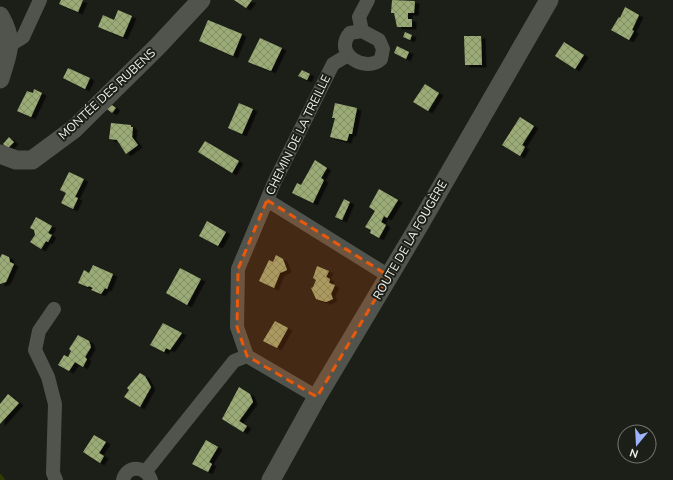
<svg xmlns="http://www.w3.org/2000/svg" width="673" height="480" viewBox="0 0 673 480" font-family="'Nunito Sans',sans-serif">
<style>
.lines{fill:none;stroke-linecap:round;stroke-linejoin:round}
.stream{stroke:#303c04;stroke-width:4}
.building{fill:url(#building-cross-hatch);filter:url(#shadow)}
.street{stroke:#51544d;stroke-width:14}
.secondary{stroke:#51544d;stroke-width:19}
.marked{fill:#e8590c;fill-opacity:0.2;stroke:#e8590c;stroke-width:3;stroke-dasharray:8 5;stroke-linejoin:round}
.labels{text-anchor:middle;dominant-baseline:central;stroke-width:4;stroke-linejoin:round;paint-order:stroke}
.street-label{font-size:12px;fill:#f1f3ef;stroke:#1c1e18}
</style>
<defs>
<pattern id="building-cross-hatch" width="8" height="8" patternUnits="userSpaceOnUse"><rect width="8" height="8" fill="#9bab74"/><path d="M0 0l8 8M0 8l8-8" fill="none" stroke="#828e67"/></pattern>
<filter id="shadow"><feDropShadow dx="4.5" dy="2.5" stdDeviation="0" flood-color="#0009"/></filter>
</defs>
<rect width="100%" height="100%" fill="#1c1e18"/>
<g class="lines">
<path class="stream" d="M0,476l3,4"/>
</g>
<path class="building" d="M61,0h22l-5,12 -19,-8z
M234,0h18l-6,8z
M392,0l23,1 -1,12h-6v6h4v8h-15l-3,-14h-3z
M625,7l14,8 -7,15 2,1 -5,9 -18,-10 8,-13 1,1z
M118,10l14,6 -9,21 -25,-10 5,-12 11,5z
M208,20l34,14 -9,22 -34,-15z
M405,32l7,3 -2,5 -7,-3z
M464,36h17l1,29h-17z
M260,38l22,10 -11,23 -23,-9z
M564,42l20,13 -9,14 -20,-13z
M397,46l12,6 -3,7 -12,-6z
M68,68l22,10 -5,11 -22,-11z
M302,70l8,4 -3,6 -9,-4z
M425,84l14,9 -11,18 -15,-9z
M34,89l8,4 -11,24 -14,-6 10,-20 6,2z
M239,103l14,6 -11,25 -14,-6z
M335,103l22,5 -5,26h-3l-2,7 -17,-4 5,-19h-3z
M112,105l4,3 -4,5 -5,-4z
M520,117l14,9 -12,19 3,2 -5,9 -18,-11z
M111,123l20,2v2h2l-1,10 6,8 -12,9 -9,-14 -8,-1z
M9,137l5,5 -6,6 -5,-4z
M205,141l34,20 -7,12 -34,-21z
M315,160l12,8 -6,10 3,2 -11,23 -21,-10 5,-10 4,2z
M69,172l15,7 -9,18 3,1 -5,11 -12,-6 5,-10 -6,-3z
M379,189l19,11 -11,18 -3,-2 -3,6 5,3 -7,13 -9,-5 1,-3 -6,-3 10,-16 -6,-4z
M344,199l6,3 -8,18 -7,-3z
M36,217l16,9 -4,7 4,2 -4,7 -2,-1 -5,8 -11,-7 5,-7 -1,-5 -4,-2z
M207,221l19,11 -8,14 -19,-10z
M2,254l7,3 1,5 4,2 -8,18 -6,2v-26z
M276,255l7,4 4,11 -7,3 -6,15 -15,-7 10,-21 4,2z
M93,265l20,9 -6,15 -2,-1 -4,6 -10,-4 2,-2 -4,-2 -1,1 -10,-4 6,-13 5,3z
M317,266l12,5 -3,6 4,2 -1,4 6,2 -4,9 2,5 -7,3 -10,-3 -5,-11 2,-1 3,-7 -3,-2z
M180,268l21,11 -14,26 -21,-12z
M275,321l13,7 -11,20 -14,-7z
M163,323l19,10 -12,17 -4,-2 -2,4 -14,-7z
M78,335l11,6 2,6 -6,10 2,2 -4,8 -8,-5 -6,9 -11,-6 6,-10 4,2 3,-6 -2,-2z
M140,373l5,3 6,11 -11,20 -16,-10 5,-7 -2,-2z
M239,387l11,7 3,8 -14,19 8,5 -4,6 -21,-13z
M8,394l11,9 -19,21v-20z
M94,435l12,7 -7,11 5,3 -4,7 -17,-11z
M206,440l12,7 -9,15 3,2 -4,8 -16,-8z"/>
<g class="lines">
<path class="street" d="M362,31l17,9 4,9 -2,10c-14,14 -49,-4 -31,-26z
M362,31l-3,-14 9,-17
M10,45l13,-8 17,-37
M267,200l122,76
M54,309l-15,22 -4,19 13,27 7,27 -2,69 3,7
M247,356l-10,-29 1,-58 36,-86 51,-103 8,-16 15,-9
M247,356l70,41
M146,471l88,-110 13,-5
M123,480c4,-16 23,-14 28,0"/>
<path class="secondary" d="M0,16c15,27 8,35 0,63
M0,154l16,6h16l42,-31 84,-83 43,-46
M271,480l46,-83 100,-168 132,-229"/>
</g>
<path class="marked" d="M267,200l122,76 -72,121 -70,-41 -10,-29 1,-58z"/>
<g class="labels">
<g class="street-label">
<text transform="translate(107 94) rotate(-43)">MONTÉE DES RUBENS</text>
<text transform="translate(298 135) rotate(-64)">CHEMIN DE LA TREILLE</text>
<text transform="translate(410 240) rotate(-60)">ROUTE DE LA FOUGÈRE</text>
</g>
</g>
<g transform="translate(637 444) rotate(198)"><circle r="19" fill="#1c1e18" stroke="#71736e"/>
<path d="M0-3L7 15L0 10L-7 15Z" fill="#9fb3fd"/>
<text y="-6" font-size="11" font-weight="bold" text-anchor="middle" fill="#f1f3ef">N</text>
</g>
</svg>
